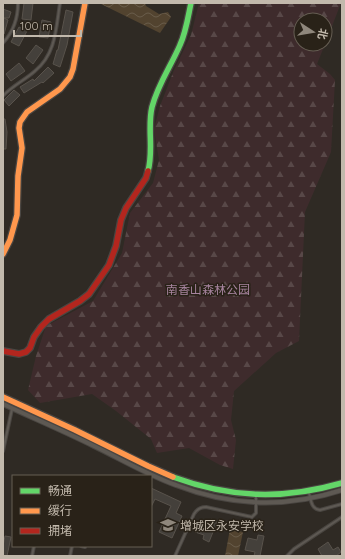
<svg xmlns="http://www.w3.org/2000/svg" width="345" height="559" viewBox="0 0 345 559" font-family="Quicksand,'Noto Sans SC',sans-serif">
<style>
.forest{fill:url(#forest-firs)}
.water{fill:url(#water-waves)}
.building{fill:#44403b;stroke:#58524b}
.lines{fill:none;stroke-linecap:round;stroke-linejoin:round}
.lane-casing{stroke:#4a4642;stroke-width:4}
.street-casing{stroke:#4a4642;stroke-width:6}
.fast-casing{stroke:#4a4642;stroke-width:8}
.slow-casing{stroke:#4a4642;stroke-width:8}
.jam-casing{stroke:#4a4642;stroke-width:8}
.lane{stroke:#5e5953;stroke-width:2}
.street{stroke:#5e5953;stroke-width:4}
.fast{stroke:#63d668;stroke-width:5.5}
.slow{stroke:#ff974d;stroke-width:5.5}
.jam{stroke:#b3261e;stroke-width:5.5}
.labels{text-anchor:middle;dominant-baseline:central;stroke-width:3;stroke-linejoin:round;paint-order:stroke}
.park-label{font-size:12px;fill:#a7849f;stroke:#292218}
.poi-label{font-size:12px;fill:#c2b9ac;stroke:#292218;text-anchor:start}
</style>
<defs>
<pattern id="forest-firs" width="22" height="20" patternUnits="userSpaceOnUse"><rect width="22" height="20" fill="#3e2b2c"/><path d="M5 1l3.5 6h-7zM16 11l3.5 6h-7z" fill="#584848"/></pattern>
<pattern id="water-waves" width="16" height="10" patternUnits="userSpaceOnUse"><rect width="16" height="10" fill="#52432f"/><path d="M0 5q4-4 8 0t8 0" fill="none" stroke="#695c4a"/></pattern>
</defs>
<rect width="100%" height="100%" fill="#2f2a24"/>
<path class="forest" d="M199,3h142l-16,41v-24h-24v24h24l-8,20 13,10 5,6 -4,72 -26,60 -6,129 -23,12 -42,38 -3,29 5,20 -3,29 -13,-4 -31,-17 -32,5 -6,-14 -35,-28 -24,-17 -52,9 -12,-13 8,-34 10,-30 47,-25 29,-48 8,-40 23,-30 6,-23 -5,-31 6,-23 14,-36 17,-35z"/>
<path class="water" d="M101,3h44l1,3 13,8 9,-2 3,5 -11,16 -59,-29z
M230,529l13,3 -5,24h-13z"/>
<path class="building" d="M24,3h9l-2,17 -9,-1z
M3,9l8,3 -2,6h-5l4,2 -4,14z
M66,10l7,2 -6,33 -7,22 -7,-3 4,-14h1z
M42,20l9,2 -3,16 -9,-1z
M19,27l8,4 -8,15 -8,-4z
M36,45l7,5 -10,14 -7,-6z
M19,63l6,8 -14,10 -5,-7z
M48,67l6,6 -11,10 -1,-1 -18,11 -4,-6 13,-8 1,2z
M14,90l6,5 -11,11 -5,-6z
M3,119h2l2,13 -1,17h-3z
M151,488l30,14 -5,11 6,3 -10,22 -13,-6 12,-26 -16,-7 -4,8z
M211,519l6,3 -8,20 -6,-3 1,-4 -9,-3 5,-12 9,4z
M258,535l6,1 -4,20h-6l1,-4 -10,-2 3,-12 9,2z
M5,536l6,1 -4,19h-4v-10z
M328,542l5,8 5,-3 3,5 -5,4h-14l-4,-7z"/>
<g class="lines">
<g class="lane-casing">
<path id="lane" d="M3,43c10,-11 15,-25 15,-40
M3,96c9,-10 22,-16 32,-25 21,-17 21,-43 25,-68
M3,451l9,-42
M309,493c2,7 2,16 11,17l22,-6
M81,546l4,1
M32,556l2,-10
M70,556l2,-10
M175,556l19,-42c3,-5 7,-7 12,-7l46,10 4,-4v-17
M287,556l7,-7 48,-32"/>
</g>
<g class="street-casing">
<path id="street" d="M3,404c30,14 61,27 91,42 27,13 54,29 82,39 54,21 111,23 166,5"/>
</g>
<g class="fast-casing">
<path id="fast" d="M148,171c6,-21 -1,-43 4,-64 6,-23 19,-41 28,-62 6,-13 8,-28 11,-42
M173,477c57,21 110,23 169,6"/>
</g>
<g class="slow-casing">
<path id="slow" d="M3,254l7,-14 7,-25 1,-39 4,-28 -3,-20 1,-6 7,-10 33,-23 10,-12 3,-8 12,-66
M3,397l72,33 73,36 25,11"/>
</g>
<g class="jam-casing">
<path id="jam" d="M3,351l16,3 7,-2 4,-4 4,-11 7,-10 8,-8 31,-18 9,-7 20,-29 7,-19 5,-26 5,-12 20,-30 2,-7"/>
</g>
<use href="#lane" class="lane"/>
<use href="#street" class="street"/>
<use href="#fast" class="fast"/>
<use href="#slow" class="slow"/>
<use href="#jam" class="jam"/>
</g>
<defs>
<g id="school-bare" transform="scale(1.2)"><path d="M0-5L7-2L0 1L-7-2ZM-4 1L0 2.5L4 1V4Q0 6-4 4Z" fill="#8f877c" stroke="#292218" stroke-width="2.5" paint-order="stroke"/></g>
</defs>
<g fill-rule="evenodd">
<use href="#school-bare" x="168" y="525"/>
</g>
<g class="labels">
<g class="park-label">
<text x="208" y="289">南香山森林公园</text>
</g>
<g class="poi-label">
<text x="180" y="525">增城区永安学校</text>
</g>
</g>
<rect width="345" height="559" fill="none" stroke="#c2b9ac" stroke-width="8"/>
<rect x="12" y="475" width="140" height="72" fill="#292218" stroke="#665e53"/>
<rect x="20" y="488" width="20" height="6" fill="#63d668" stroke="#665e53"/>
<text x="48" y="495" font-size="12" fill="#c2b9ac">畅通</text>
<rect x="20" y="508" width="20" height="6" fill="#ff974d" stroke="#665e53"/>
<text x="48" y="515" font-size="12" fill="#c2b9ac">缓行</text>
<rect x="20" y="528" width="20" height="6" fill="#b3261e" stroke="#665e53"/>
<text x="48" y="535" font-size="12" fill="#c2b9ac">拥堵</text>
<g transform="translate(313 32) rotate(102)"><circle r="19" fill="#292218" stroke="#665e53"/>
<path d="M0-3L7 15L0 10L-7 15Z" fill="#8f877c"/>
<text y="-6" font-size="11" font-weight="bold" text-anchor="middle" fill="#c2b9ac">北</text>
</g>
<path d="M14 30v6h67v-6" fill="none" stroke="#c2b9ac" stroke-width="2"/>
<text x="20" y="30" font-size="12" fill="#c2b9ac" stroke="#292218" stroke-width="3" paint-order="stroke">100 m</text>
</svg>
